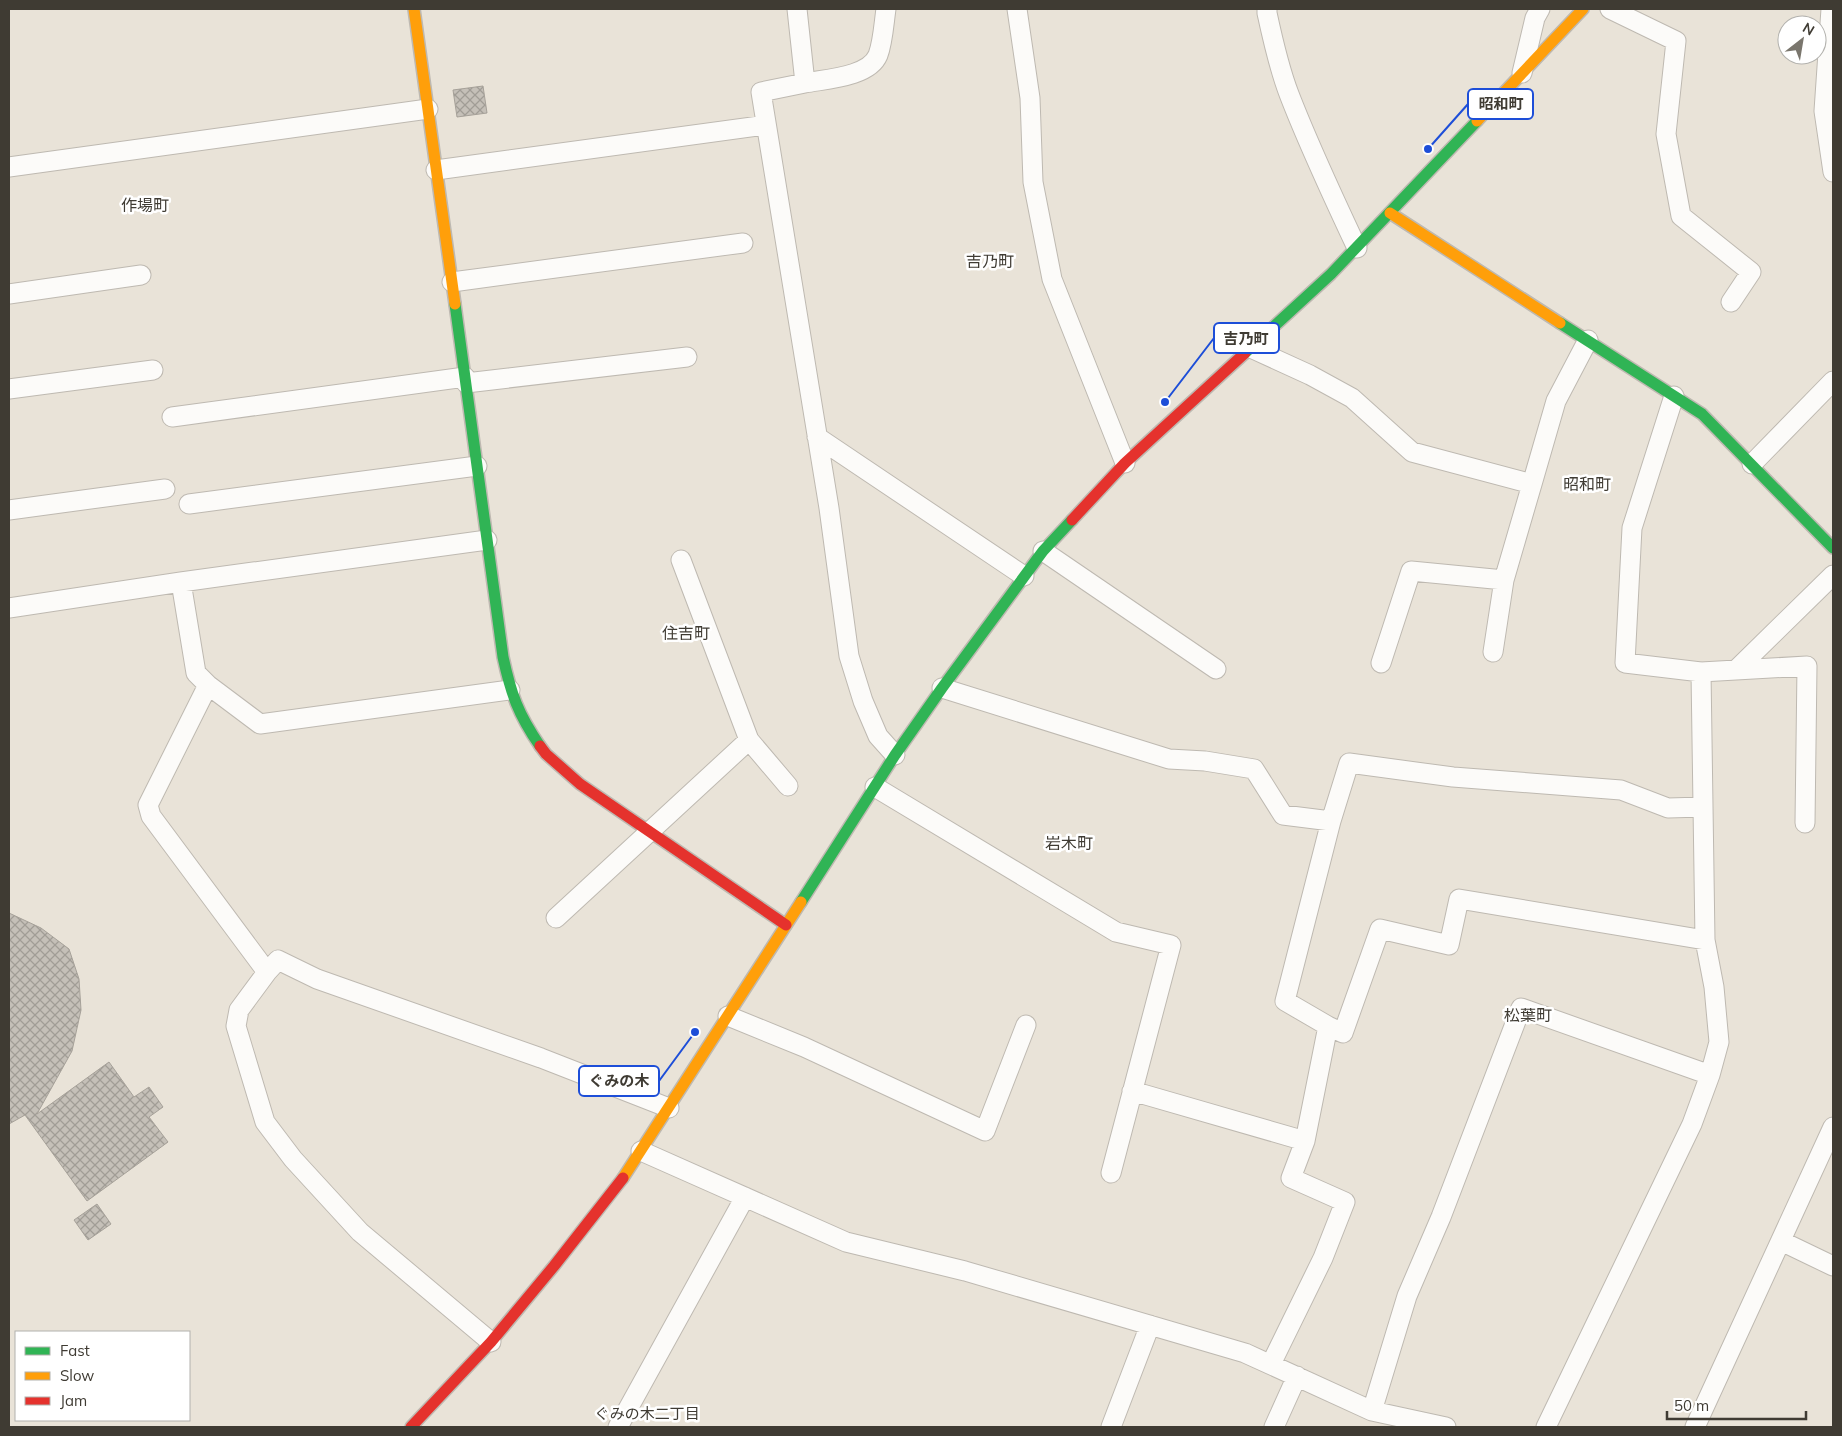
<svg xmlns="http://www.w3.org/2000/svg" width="1842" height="1436" viewBox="0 0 1842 1436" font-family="Mulish,'Noto Sans JP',sans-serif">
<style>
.building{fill:url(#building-cross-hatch);stroke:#a6a199}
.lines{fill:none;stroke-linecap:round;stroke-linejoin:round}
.street-casing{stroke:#beb9b1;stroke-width:21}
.fast-casing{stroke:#beb9b1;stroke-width:14}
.slow-casing{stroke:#beb9b1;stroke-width:14}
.jam-casing{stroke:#beb9b1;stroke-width:14}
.street{stroke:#fcfbf9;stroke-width:19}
.fast{stroke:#30b455;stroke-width:11}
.slow{stroke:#ff9f0a;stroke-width:11}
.jam{stroke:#e5322d;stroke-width:11}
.labels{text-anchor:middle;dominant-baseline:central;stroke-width:5;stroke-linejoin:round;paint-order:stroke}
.neighbourhood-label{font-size:15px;fill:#3f3b33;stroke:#fff}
.quarter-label{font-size:16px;fill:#3f3b33;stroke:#fff}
.leader{fill:none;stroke:#1d4ed8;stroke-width:2}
.callout-dot{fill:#1d4ed8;stroke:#fff;stroke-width:2}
.callout{fill:#fff;stroke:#1d4ed8;stroke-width:2}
.callout-label{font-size:15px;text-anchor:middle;font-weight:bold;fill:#3f3b33}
</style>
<defs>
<pattern id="building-cross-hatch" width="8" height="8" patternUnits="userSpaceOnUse" patternTransform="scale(1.25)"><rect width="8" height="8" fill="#c5c0b8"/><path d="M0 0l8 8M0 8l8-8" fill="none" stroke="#a19d96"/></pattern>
</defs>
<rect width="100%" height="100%" fill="#e9e3d8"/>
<path class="building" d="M483,86l4,27 -30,4 -4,-27z
M9,913l32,15 28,21 10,30 2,31 -9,41 -35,63 72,-52 25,35 15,-10 14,20 -14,10 19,25 -81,59 -62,-86 -16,9z
M97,1204l14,20 -23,16 -14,-20z"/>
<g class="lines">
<g class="street-casing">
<path id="street" d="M797,9l8,74 -44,9 68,416 20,148 14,45 15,35 17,19
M1017,9l13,89 3,84 19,97 73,184
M1267,9v4c6,28 12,55 22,81 20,52 44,103 68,154
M1610,9l66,32 -10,93 15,82 70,56 -20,30
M1831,9l-7,102 9,61
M1522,73l13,-55 5,-9
M805,83c21,-4 64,-6 73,-28 5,-13 6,-33 8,-46
M9,167l419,-58
M436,170l330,-45
M452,282l291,-39
M9,294l132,-19
M1251,348l59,27 42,23 60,54 120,32 24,-83 32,-61
M466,383l221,-26
M9,389l144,-19
M1674,396l-42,132 -7,135 76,9 106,-6 -2,157
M172,417l293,-40
M817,437l207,139
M1752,464l81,-83
M189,504l288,-38
M9,510l156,-21
M1043,551l173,118
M681,560l68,180 39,46
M181,582l15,91 12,12 -60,120 3,11 116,156
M9,608l172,-26 306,-42
M1493,652l11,-72 28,-96
M1381,663l30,-92 93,9
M1736,670l97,-95
M208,685l52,39 250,-34
M942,688l227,71 36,2 49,8 29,46 48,6 18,-58 104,14 168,13 47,18 35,-1
M875,787l241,145 55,13 -60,228
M1331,821l-46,180 43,25 15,7 37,-104 69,16 10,-46 246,41
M556,918l193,-178
M728,1016l76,31 181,84 41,-106
M1132,1091l173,50
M641,1151l205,91 119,29 280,82 127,58 74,16
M1781,1241l52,25
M491,1342l-131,-110 -67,-73 -28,-37 -29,-96 3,-16 28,-38 11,-12 39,19 224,79 128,50
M1271,1364l52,-106 22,-56 -54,-24 14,-37 23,-115
M1372,1411l35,-115 34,-79 80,-209 189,67
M618,1427l127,-230
M1111,1427l39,-102
M1274,1427l23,-51
M1546,1427l146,-303 18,-49 9,-33 -5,-55 -9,-47 -4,-268
M1695,1427l138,-300"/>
</g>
<g class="fast-casing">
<path id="fast" d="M455,304l48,353c8,37 15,57 37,89
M1560,323l142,91 131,134
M1245,353l86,-79 146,-153
M801,902l94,-147 47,-67 101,-137 29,-31"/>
</g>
<g class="slow-casing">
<path id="slow" d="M414,9l41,295
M1477,121l106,-112
M1390,213l170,110
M623,1178l178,-276"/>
</g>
<g class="jam-casing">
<path id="jam" d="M1072,520l53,-57 120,-110
M540,746l6,8 34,30 206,141
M411,1427l80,-85 63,-76 69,-88"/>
</g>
<use href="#street" class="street"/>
<use href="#fast" class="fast"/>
<use href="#slow" class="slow"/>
<use href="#jam" class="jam"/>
</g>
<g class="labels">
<g class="neighbourhood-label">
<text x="647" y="1413">ぐみの木二丁目</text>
</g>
<g class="quarter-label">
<text x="145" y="205">作場町</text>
<text x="990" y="261">吉乃町</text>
<text x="1587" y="484">昭和町</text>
<text x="686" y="633">住吉町</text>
<text x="1069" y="843">岩木町</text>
<text x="1528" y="1015">松葉町</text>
</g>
</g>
<path class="leader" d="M1428 149L1468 104M1165 402L1214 338M695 1032L659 1081"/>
<g class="callout-dot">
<circle cx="1428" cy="149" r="5"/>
<circle cx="1165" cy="402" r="5"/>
<circle cx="695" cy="1032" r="5"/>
</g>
<g class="callout">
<rect x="1468" y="89" width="65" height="30" rx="5"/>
<rect x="1214" y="323" width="65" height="30" rx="5"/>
<rect x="579" y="1066" width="80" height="30" rx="5"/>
</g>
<g class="callout-label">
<text x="1501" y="109">昭和町</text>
<text x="1246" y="344">吉乃町</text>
<text x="619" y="1086">ぐみの木</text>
</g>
<rect width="1842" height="1436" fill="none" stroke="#3f3b33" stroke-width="20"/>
<rect x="15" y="1331" width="175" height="90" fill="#ffffff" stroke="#b2b1ad"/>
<rect x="25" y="1347" width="25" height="8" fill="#30b455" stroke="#b2b1ad"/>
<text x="60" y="1356" font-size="15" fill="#3f3b33">Fast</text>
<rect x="25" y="1372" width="25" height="8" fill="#ff9f0a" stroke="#b2b1ad"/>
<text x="60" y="1381" font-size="15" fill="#3f3b33">Slow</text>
<rect x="25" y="1397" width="25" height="8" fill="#e5322d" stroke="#b2b1ad"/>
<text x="60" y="1406" font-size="15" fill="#3f3b33">Jam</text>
<g transform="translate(1802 40) rotate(31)"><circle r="24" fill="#ffffff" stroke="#b2b1ad"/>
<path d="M0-4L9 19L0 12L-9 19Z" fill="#7a766d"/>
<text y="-8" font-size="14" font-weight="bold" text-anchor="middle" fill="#3f3b33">N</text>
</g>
<path d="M1667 1411v8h139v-8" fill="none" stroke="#3f3b33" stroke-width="2.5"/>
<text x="1674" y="1411" font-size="15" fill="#3f3b33" stroke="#ffffff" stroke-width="4" paint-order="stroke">50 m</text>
</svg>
